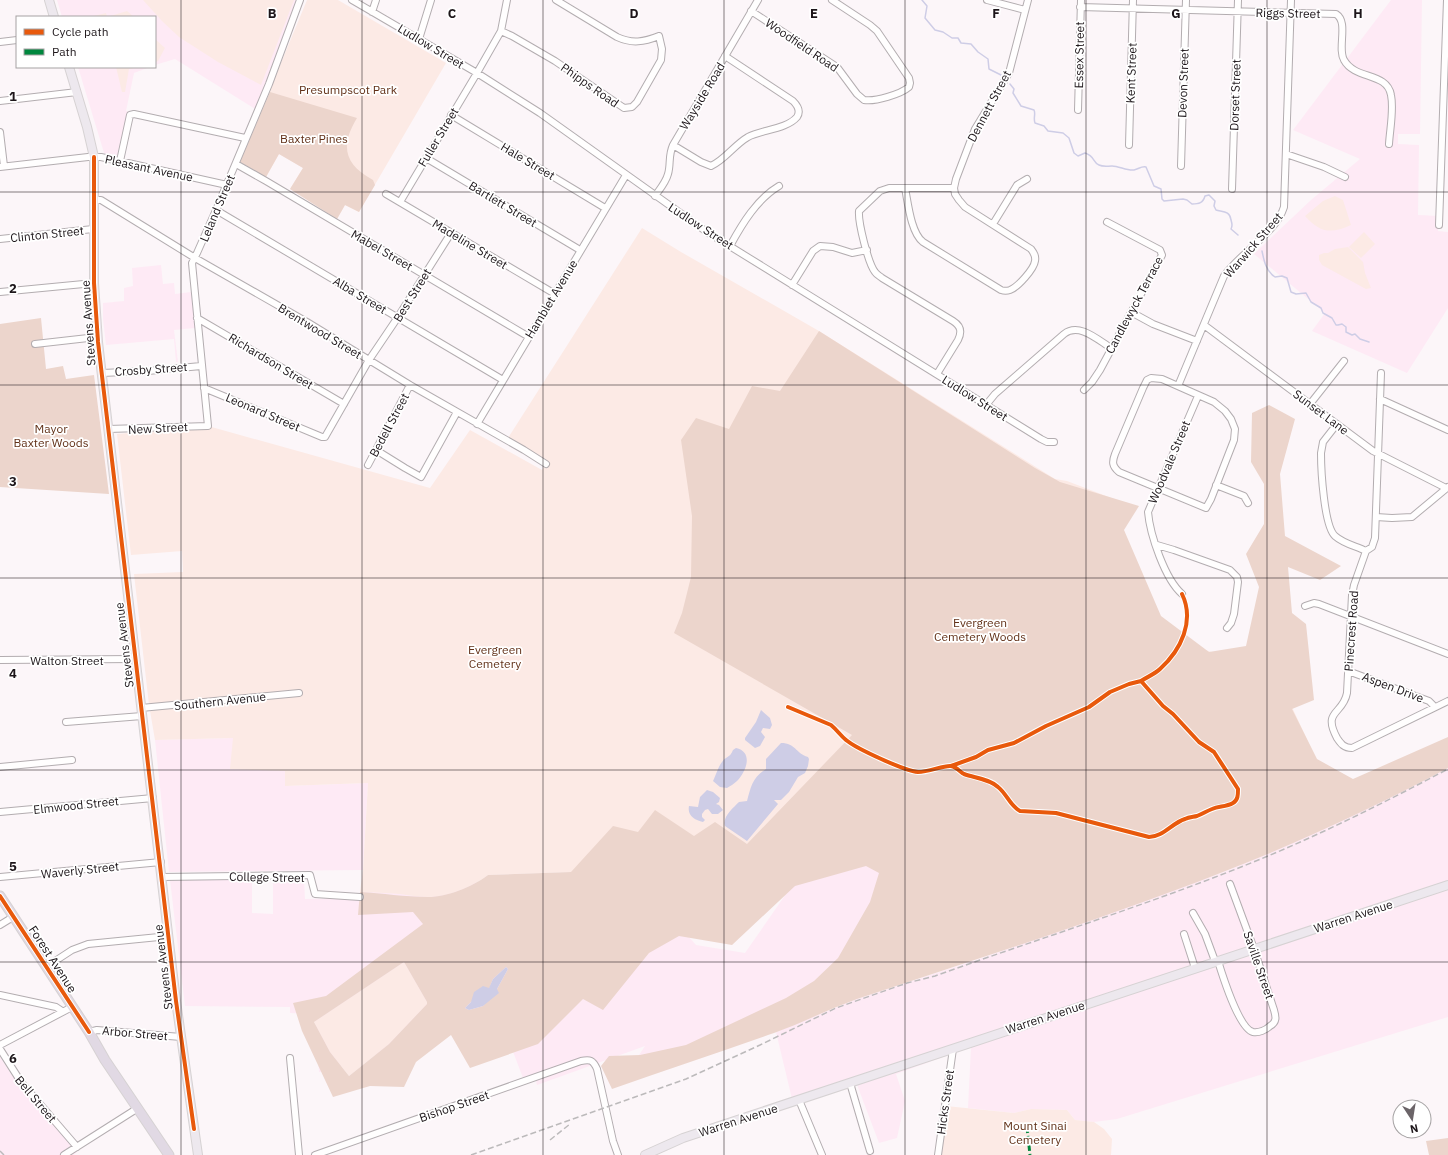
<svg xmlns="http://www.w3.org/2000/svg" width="1448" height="1155" viewBox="0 0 1448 1155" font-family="'IBM Plex Sans',sans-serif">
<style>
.built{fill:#feeaf5}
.green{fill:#fceae5}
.forest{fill:#ecd5cc;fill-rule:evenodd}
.water{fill:#cecde6}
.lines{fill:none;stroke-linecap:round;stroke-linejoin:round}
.stream{stroke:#cecde6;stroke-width:1.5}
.minor-casing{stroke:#b3adb0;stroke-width:8}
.major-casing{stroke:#d6d2d3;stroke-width:10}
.highway-casing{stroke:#d6d2d3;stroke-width:11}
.minor{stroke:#fffefe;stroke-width:6}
.major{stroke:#ede8ee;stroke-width:8}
.highway{stroke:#e1d9e4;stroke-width:9}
.rail{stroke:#bcbabb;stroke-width:1.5;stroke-dasharray:6 3;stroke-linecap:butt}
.quiet{stroke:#00873e;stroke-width:3;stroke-dasharray:6 3;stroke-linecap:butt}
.cycleway-casing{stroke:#fff;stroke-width:6}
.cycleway{stroke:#e8590c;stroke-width:4}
.grid{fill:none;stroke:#1d161a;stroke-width:1;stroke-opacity:0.55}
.labels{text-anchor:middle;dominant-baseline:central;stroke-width:3.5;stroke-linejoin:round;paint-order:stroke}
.street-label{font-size:12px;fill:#1d161a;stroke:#fff}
.park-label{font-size:12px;fill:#613017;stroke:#fff}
.grid-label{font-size:13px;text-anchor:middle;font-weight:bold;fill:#1d161a;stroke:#fff;stroke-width:3.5;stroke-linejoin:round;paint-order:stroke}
</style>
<rect width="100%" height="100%" fill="#fcf6f9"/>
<path class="built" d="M57,0h239l-39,110 -82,-51 -20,6v-48h-93z
M1391,0h31l-2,134h-22v10l21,1 -1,70 21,1 -1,15 10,1v76l-41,65 -95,-42 13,-18 -71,-59 57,-54 49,-41 -67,-29z
M78,67h72l-16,6 -8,38 3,1 -10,47 -14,-3z
M161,265l2,19 11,-1 1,11 16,-2 4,36 -21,2 4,32h-2l-2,-23 -68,6 -3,-26v-16l21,-2v-13l9,-2 -1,-18z
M233,738l53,33 -1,15 83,-3 -5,87 -194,2 -14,-132z
M1448,768v249l-331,102 -23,3 -19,-2 -8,-10 -36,-1 -17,4 -46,-5 3,-61 -75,27 9,27 -8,37 -18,5 -23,-61 -63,21 -17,-71 78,-32 125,-41 154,-54 91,-33 91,-39 61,-29z
M818,848l97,3 -76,149 -204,61 10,-15 -108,39 -1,-4 -5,1 5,-9 -13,5 -11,-29 -62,-18 -128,41h-3l-4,-58 -25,-1v-6l-105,-1 -15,-126h82v33l21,1v-34h31l1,19 54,-1 1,-6 269,-22 67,75 49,8z
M0,1057l11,17 66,78 -4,3h-73z"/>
<path class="green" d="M143,0h151l-33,85 -43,-23 -39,-25 -17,-16z
M307,0h31l108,63 -87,149 -14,-7 -8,14 -47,-30 13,-21 -24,-14 -13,23 -26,-15z
M127,11l7,6h-44l16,-4 1,4z
M155,39l10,9 -7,13 -3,1z
M116,67h22l-9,2 -4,23h-3z
M1335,196l8,4 8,25c-20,9 -31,8 -46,-9l18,-15z
M642,228l39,24 138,79 236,148 12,2 47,18 24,76 32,65 121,35 -6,17 46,99 -527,28 -72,102 -103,-51 -141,5c-16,12 -41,22 -60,22 -10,0 -19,-2 -28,-3 -14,-1 -27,-2 -40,-2l3,-22 5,-87 -83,3v-15l-55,-2 3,-31 -78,2 -6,-35 -15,-131 49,-2 -1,-21 -51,4 -14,-121 91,-8 222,62 40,-58 72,40 5,-9 -39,-23z
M1364,232l11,12 -14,14 -12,-11z
M1348,247l15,15 2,11 6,15 -5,1 -44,-24 -3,-5v-5l5,-2h4l7,-4z
M404,962l23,40v2l-38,40 -40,32 -19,-24 -16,-30z
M946,1106l68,7 17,-4 36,1 8,10 19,2 10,7 8,10 -1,16h-170z"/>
<path class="forest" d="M270,92l87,26c-17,28 -13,46 16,62l2,5 -16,27 -14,-7 -8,14 -47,-30 13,-21 -24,-14 -13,23 -26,-15z
M41,318l5,51 17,-3 3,13 28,-4 15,119 -109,-7v-163z
M819,331l216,137 25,14 79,24 -15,24 37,86 48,36 37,-6 13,-59 -13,-33 18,-30v-40l-13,-22 1,-49 17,-8 26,14 -15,55 5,62 56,30 -21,14 -32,-13 4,46 14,11 8,76 -22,9 25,50 36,20 95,-42v31c-73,39 -148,74 -225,104 -120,47 -243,86 -366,127 -28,10 -55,24 -83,34 -54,19 -108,37 -162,56l-11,-23 8,-10 31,-1 46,-10 100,-47 28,-17 24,-23 32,-56 9,-29 -13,-7 -71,20 -63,59 -53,-9 -30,17 -46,57 -20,-11 -45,45 -68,24 -19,-33 -35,27 -12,25 -34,-1 -37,11 -31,-66 -9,-28 33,-7 97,-72 -10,-12 -55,3 2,-23c22,1 45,5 68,5 19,0 44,-10 60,-22l83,-3 42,-46 25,6 17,-22 39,26 21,-14 32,22 105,-109 -178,-102 8,-20 9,-36 1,-61 -11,-76 15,-22 33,11 23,-43 28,5zM404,962l23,40v2l-38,40 -40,32 -19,-24 -16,-30zM506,967l2,2 -11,20 -14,17 -14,4 -4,-2 6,-6 18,-13 4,-10z
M1448,1138v17h-19l-3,-14z"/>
<path class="water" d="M761,710l9,8 2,7 -2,4 -7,-1 -2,4 4,5 -5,9 -5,2 -10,-8v-2l11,-16z
M781,743c15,0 14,10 27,14l1,2 -1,7 -3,7 -7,4 -9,15 -8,8h-7l4,4 -31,37 -22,-15c-3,-9 8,-18 14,-24l8,-1c4,-14 5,-23 19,-32v-10z
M736,748c18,4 10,24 1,33 -3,3 -7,5 -10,7l-7,-1 -7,-6c3,-6 5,-14 9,-19 4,-6 8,-4 11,-12z
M707,790l6,2 7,6 -1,4 -3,2 3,1 4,5 -5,4h-6l-4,-5 -3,1 -3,4v3l3,3 -2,2c-8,-2 -16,-6 -14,-16l9,1 2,-10z
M506,967l2,2 -11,20 2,4 -16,13 -14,4 -4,-2 6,-6 3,-10 9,-6 6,2 4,-9z"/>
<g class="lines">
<path class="stream" d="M922,0l5,6 -2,12 10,12 8,2 9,6h6l3,5 10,1 7,8 10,7 1,10 12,6
M1010,84l4,5 -1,4 8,13 13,4c2,4 -1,8 1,13l9,3 4,5 15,2 6,5 5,15 4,3 7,-3c10,3 8,10 14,12 4,2 8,1 13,1 7,0 15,5 22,4 5,-1 7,-4 12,-3l8,19 7,3 1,10 2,2 19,-2 4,1 5,4c7,0 11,-1 13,-8l4,-1 6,6 -1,5 2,4c7,2 14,1 15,10 1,4 2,5 0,9l7,6
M1262,251c2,10 4,20 13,26l7,-1 5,2 4,14 5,2 10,-1 5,9 10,6 2,5 9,5 4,7h2l4,-1 4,3v5l6,3 3,-1 5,5 9,3"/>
<g class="minor-casing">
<path id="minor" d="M352,0l125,73 63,40 167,119 334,207 6,3h7
M987,0l38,10
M1080,7l256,7c13,8 1,34 8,46 11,20 43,12 47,35 3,15 -1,33 -2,49
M751,11l86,56 20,27 7,6c11,2 37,-6 45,-13l1,-4 -1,-5 -32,-47 -7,-6 -38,-25
M372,12l4,-12
M501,31l11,5 43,25 69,47 8,-1 5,-5 24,-42 1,-11 -3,-13c-15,6 -27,8 -42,1l-61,-37
M419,39l12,-39
M0,42l17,-2
M0,101l77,-9
M1078,110l3,-110
M451,115l154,93
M0,132l4,34
M673,145l28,17 10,4c14,-6 23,-21 37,-29 13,-7 39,-8 49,-20 4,-6 0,-12 -4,-16l-68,-45
M1129,145l4,-145
M1286,154l38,13 21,10
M426,158l154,92
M120,161l10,-46 4,-1 111,24
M236,164l30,17 263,156
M1181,166l5,-166
M0,167l88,-10h13l126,28
M905,188c3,15 6,45 18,54l78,48c3,1 6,1 9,0 8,-3 24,-21 25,-29 1,-5 -1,-8 -4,-12l-66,-42 -6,-7 -4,-6 -1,-6 2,-9 19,-50 34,-56 19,-73
M1232,189l6,-189
M386,194l169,100
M655,196c5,-7 11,-14 13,-22 3,-10 0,-18 5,-29l85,-145
M93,200h8l94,58 112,64 103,63 114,65 22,14
M400,202l77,-129 24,-42 6,-31
M216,210l287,170
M993,224l24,-39 10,-6
M1439,225l8,-225
M0,239l93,-10
M730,246c12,-22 27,-47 49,-60
M792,285l21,-34 7,-5 13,1 19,6 15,-3
M0,292l94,-9
M1131,312l22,12 44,17
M197,318l147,86
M1204,325l169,126 73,37
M35,344l62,-7
M102,373l46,-2 53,-5
M1381,373l-6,165 -3,9 -6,4 -12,34 -2,10 -5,98c-4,22 -25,17 -10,45 4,6 7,10 15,10l96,-47
M937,374l21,-34c4,-8 3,-14 -5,-19l-71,-43c-2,-2 -5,-3 -7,-6 -7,-9 -17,-50 -16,-61l21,-20 9,-3h65
M1151,378l11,1 52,23 11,9 6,8 4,10 -1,11 -23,59 -5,9 -87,-36c-7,-6 -7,-10 -4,-18l28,-66 4,-8z
M1178,386l46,-110c16,-23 52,-43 60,-69l7,-207
M204,388l118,49h3l44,-77 29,-43 53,-84
M1084,390l8,-8 8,-12 62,-115 -2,-5 -53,-28
M1380,399l68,31
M1310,404l34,-43
M986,405l9,-11 69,-60c15,-12 34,6 47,14
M477,424l149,-249
M1337,424l-14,18 -2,11c0,17 3,73 14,83 9,8 21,10 31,15
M108,429l100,-3 -16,-163 5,-10 19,-43 53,-126 31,-84
M376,450l29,18 16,9 36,-65
M368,465l42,-80
M1216,485l28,11 4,7
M1376,517l16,1 20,-1 36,-30
M1157,545l17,5 56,20 7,7 1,5 -4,32 -3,9 -4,5
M1182,594c-17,-15 -32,-59 -34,-82l50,-116
M1305,606l9,-3 5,1 129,50
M0,660l135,-1
M1348,671l81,30 6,6
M141,708l158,-15
M66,722l76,-6
M0,767l72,-7
M0,812l153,-14
M0,877l161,-15
M162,877l148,-2 5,19 45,3
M1193,913l12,21 10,27
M0,925l13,-8
M1184,934l11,34
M1218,961c4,13 21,68 35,71 6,1 13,-2 17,-6 7,-4 6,-9 4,-16l-20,-61 -24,-65
M46,967l26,-17 16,-6 81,-8
M0,995l56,12 6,4
M89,1032l8,-2 84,7
M0,1045l72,-38
M0,1049l21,33 56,65
M290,1058l9,97
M850,1083l20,68
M799,1100l23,55
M64,1155l74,-47
M315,1155l266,-94c9,-2 12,-1 16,8l16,72 5,14
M938,1155l15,-106"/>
</g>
<g class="major-casing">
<path id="major" d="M49,0l5,17
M69,67l18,60 7,30v126l4,59 78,659 22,154
M645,1155l38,-17 765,-253"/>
</g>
<g class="highway-casing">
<path id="highway" d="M0,896l89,136 16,28 64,95"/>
</g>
<use href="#minor" class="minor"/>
<use href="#major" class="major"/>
<use href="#highway" class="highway"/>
<path class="rail" d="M550,1140l20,-16
M0,1151l4,4
M471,1155l215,-76 74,-34 76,-37 71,-25 28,-7c111,-40 225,-75 333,-120 62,-26 121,-56 180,-87"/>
<path class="quiet" d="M1027,1127l3,28"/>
<g class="cycleway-casing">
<path id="cycleway" d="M94,157v126l4,59 78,659 18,128
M788,707l43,18c6,5 9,10 15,15 11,9 59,31 72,32 11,0 26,-7 33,-6 6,1 9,6 13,8 11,4 26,5 34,13 9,7 12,19 22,24l36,2 93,24c14,0 23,-14 36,-18 4,-2 8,-2 12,-3 5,-2 10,-5 15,-7 7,-3 14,-2 21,-6 5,-3 5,-8 5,-14l-24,-37 -15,-10 -26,-28 -10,-8 -22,-25c6,-4 14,-7 19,-12 21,-19 35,-48 22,-75
M951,766l25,-9 12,-7 26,-7 32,-17 43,-19 21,-15 19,-8 12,-3
M0,896l89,136"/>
</g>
<use href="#cycleway" class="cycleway"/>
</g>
<path class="grid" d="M181,0v1155M362,0v1155M543,0v1155M724,0v1155M905,0v1155M1086,0v1155M1267,0v1155M0,192h1448M0,385h1448M0,578h1448M0,770h1448M0,962h1448"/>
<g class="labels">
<g class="street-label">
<text transform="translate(1288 13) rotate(1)">Riggs Street</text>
<text transform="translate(802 45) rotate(34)">Woodfield Road</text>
<text transform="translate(431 46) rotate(31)">Ludlow Street</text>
<text transform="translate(1079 55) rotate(-89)">Essex Street</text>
<text transform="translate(1131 73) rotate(-88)">Kent Street</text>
<text transform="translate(1183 83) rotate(-88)">Devon Street</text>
<text transform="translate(590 85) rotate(35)">Phipps Road</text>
<text transform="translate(1235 95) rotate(-88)">Dorset Street</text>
<text transform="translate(702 96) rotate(-59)">Wayside Road</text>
<text transform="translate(989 106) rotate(-62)">Dennett Street</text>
<text transform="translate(438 137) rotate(-59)">Fuller Street</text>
<text transform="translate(528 161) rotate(31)">Hale Street</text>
<text transform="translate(149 168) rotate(12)">Pleasant Avenue</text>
<text transform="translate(503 204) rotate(31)">Bartlett Street</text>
<text transform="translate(217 208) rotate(-67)">Leland Street</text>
<text transform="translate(701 226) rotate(33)">Ludlow Street</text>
<text transform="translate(47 234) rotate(-6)">Clinton Street</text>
<text transform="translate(470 244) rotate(31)">Madeline Street</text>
<text transform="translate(1253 245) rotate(-49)">Warwick Street</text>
<text transform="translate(382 250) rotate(30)">Mabel Street</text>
<text transform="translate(360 295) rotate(31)">Alba Street</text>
<text transform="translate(412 295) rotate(-58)">Best Street</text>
<text transform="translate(551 299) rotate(-59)">Hamblet Avenue</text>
<text transform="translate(1134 305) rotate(-62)">Candlewyck Terrace</text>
<text transform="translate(88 323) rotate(-94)">Stevens Avenue</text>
<text transform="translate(320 331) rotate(31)">Brentwood Street</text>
<text transform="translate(271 361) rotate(31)">Richardson Street</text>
<text transform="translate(151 369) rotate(-4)">Crosby Street</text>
<text transform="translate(975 398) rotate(32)">Ludlow Street</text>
<text transform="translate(263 412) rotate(23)">Leonard Street</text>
<text transform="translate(1321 412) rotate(37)">Sunset Lane</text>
<text transform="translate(389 425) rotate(-62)">Bedell Street</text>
<text transform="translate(158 428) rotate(-3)">New Street</text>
<text transform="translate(1169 462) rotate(-67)">Woodvale Street</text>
<text transform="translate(1351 631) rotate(-86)">Pinecrest Road</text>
<text transform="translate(124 645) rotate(-97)">Stevens Avenue</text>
<text x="67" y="660">Walton Street</text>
<text transform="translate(1393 687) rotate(21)">Aspen Drive</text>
<text transform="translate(220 701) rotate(-6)">Southern Avenue</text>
<text transform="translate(76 805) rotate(-6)">Elmwood Street</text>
<text transform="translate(80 870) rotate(-6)">Waverly Street</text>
<text transform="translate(267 877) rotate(1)">College Street</text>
<text transform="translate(1353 916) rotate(-18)">Warren Avenue</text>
<text transform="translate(53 959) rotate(57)">Forest Avenue</text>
<text transform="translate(1259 965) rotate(71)">Saville Street</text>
<text transform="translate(163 967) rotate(-97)">Stevens Avenue</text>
<text transform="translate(1045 1017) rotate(-18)">Warren Avenue</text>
<text transform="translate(135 1033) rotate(5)">Arbor Street</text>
<text transform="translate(36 1099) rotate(50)">Bell Street</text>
<text transform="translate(945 1102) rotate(-82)">Hicks Street</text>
<text transform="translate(454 1106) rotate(-19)">Bishop Street</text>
<text transform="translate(738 1120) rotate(-18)">Warren Avenue</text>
</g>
<g class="park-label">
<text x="348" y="89">Presumpscot Park</text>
<text x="314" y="138">Baxter Pines</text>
<text x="51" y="428">Mayor<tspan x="51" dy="14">Baxter Woods</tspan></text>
<text x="980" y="622">Evergreen<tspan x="980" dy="14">Cemetery Woods</tspan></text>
<text x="495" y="649">Evergreen<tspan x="495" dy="14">Cemetery</tspan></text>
<text x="1035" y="1125">Mount Sinai<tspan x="1035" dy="14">Cemetery</tspan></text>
</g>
</g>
<g class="grid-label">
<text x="272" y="18">B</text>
<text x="452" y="18">C</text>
<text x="634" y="18">D</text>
<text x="814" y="18">E</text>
<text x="996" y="18">F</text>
<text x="1176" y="18">G</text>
<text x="1358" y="18">H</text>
<text x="13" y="101">1</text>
<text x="13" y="293">2</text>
<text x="13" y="486">3</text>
<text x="13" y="678">4</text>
<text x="13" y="871">5</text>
<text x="13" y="1063">6</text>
</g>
<rect x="16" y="16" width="140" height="52" fill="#ffffff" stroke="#a5a2a3"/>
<rect x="24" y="29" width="20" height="6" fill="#e8590c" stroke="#a5a2a3"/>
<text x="52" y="36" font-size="12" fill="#1d161a">Cycle path</text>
<rect x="24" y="49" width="20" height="6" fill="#00873e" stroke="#a5a2a3"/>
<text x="52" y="56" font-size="12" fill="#1d161a">Path</text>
<g transform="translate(1412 1119) rotate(168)"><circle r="19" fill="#ffffff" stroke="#a5a2a3"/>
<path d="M0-3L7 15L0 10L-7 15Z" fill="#6b6468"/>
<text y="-6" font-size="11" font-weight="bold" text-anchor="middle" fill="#1d161a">N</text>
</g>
</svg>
